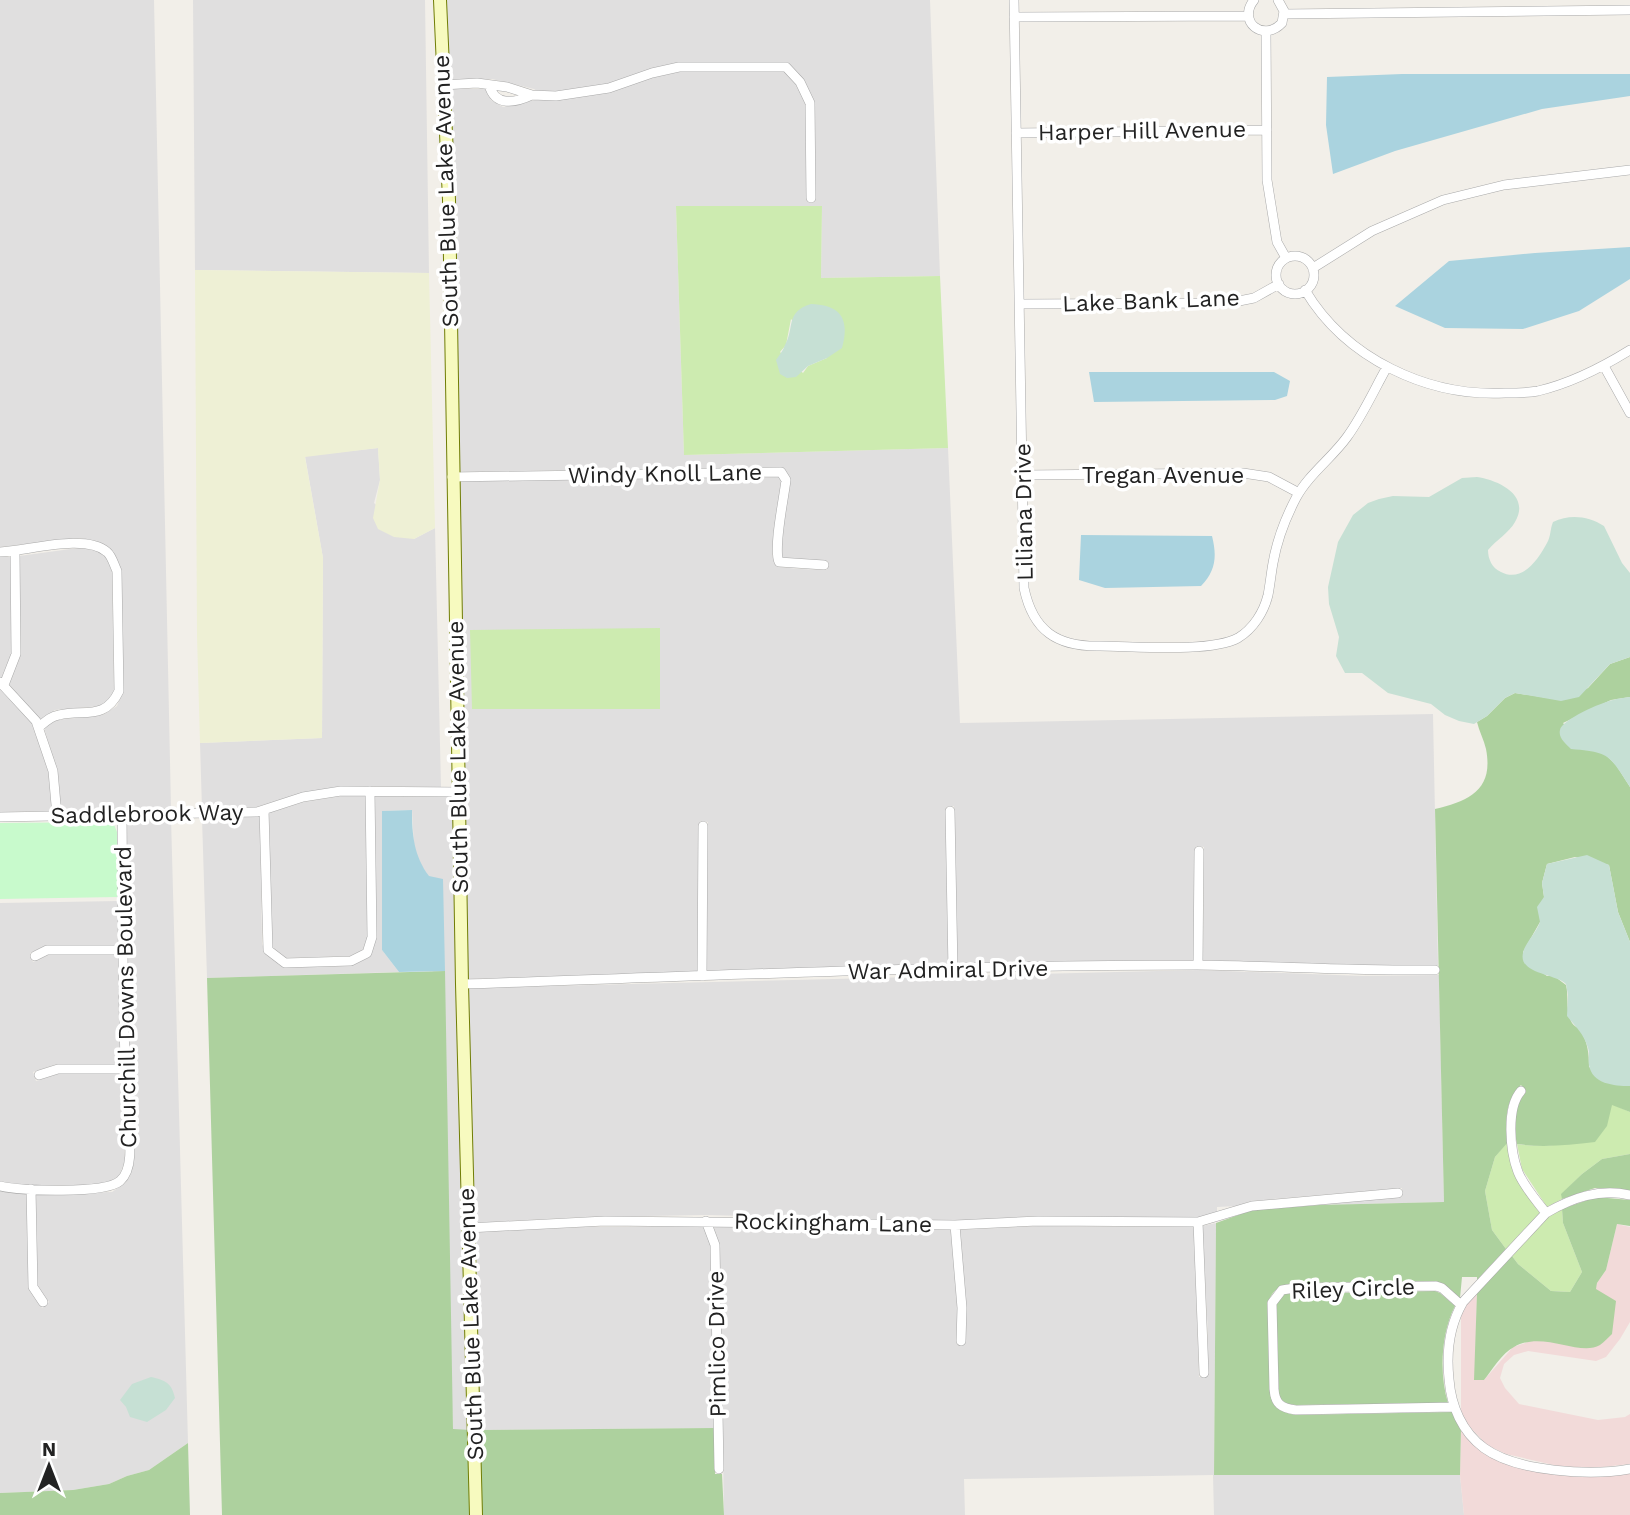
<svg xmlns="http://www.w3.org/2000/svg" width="1630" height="1515" viewBox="0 0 1630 1515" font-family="'Work Sans',sans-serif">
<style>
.residential{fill:#e0dfdf}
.commercial{fill:#f2dad9}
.farmland{fill:#eef0d5}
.grass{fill:#cdebb0;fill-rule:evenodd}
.forest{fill:#add19e}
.wetland{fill:#c6e0d4}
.park{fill:#c8facc}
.water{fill:#aad3df}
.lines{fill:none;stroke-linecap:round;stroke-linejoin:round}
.minor-casing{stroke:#a9a9a9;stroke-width:10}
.secondary-casing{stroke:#707d05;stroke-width:14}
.minor{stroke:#fff;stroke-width:9}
.secondary{stroke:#f7fabf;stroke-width:12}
.labels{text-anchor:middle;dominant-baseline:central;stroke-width:7;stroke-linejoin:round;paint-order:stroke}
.street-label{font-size:23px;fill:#222;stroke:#fff}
</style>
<rect width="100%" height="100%" fill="#f2efe9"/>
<path class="residential" d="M0,0h154l17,809 -110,2 -4,-41 -13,-42 13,-8 46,-5 14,-9 5,-13 -2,-124 -7,-18 -16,-10 -18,-3 -79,9z
M193,0h232l4,273 -234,-3z
M444,0h486l10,276 -119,2 1,-72h-146l8,249 264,-7 12,275 473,-9 5,251 -75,2 -160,-6 1,-114 -8,-1 -2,115 -237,4 -3,-159 -8,1 3,158 -243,7 2,-150 -8,-1 -2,151 -232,7 -9,-498 322,-4 3,4 -10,74 3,9 4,3 21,2 27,1 1,-9 -46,-3v-21l8,-57 -8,-13 -326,5 -9,-383h39l5,11 12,7 32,-7 2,-9 -3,-2 -42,-10 -45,1z
M378,448l2,32 -6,23 40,36 21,-11 6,259 -100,-1 -39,7 -46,14 -54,1 -2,-65 122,-5 1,-180 -18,-102z
M78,548l18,2 10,6 6,16 2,118 -4,10 -10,6 -45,4 -15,10 -31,-36 12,-30 -2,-98z
M0,557h11l1,96 -10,25 -2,-1z
M0,688l33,35 16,49 4,39 -53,1z
M342,796h24l2,140 -5,14 -13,6 -64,2 -14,-11 -4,-134 36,-11z
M374,796l82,1 14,633h-17l-24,-553 -9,-14 -6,-16 -2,-37 -30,1v139l17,22 -192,6 -5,-160 58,-2 2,128 4,9 19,14 66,-1 17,-9 8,-20z
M171,818l17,625 -39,27 -22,6 -18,8 -36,6 -73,3v-302l27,3 2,93 13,21 7,-6 -12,-16 -2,-92 77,-2 13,-9 8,-19 -4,-85 -3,-260z
M119,901v45l-72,-1 -17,8 3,9 15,-7h72l1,109h-64l-24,8 3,9 22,-7 63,-1 4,88 -6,15 -9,6 -18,3h-77l-15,-4v-278z
M1198,970l165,6 76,-1 5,227 -125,3 83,-8v-9l-151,13 -14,5 -20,1v6l-19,5 -160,-2 -83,5 -248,-6 -124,2 -111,6 -6,-235z
M1216,1223l-2,252h246l4,40h-250l-1,-40 -249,4 1,36h-241l-4,-251 -1,-19 -6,-19 238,4 7,78 -1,37h7l2,-37 -7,-78 79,-4 156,1 5,150h8l1,-44 -6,-107z
M704,1226l7,20 3,182 -236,2 -6,-198 112,-5z"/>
<path class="commercial" d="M1617,1224l13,3v95l-10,17 -14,18 -10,4 -68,-10 -14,4 -10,9 -4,14 5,10 14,16 79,16 27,-3 5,-3v50l-37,4 -35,-2 -52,-12 -19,-9 -19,-20 -7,-13v-99l6,-9 10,-11 -2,87h9l29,-33 18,-6h22l31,7 13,-65 9,-13z
M1461,1429l22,24 20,10 27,7 28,5 35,2 37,-4v42h-166l-4,-40z"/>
<path class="farmland" d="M195,270l234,3 6,255 -21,11 -20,-2 -16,-8 -5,-11 7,-38 -2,-32 -73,9 18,101 -1,180 -122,5 -3,-107z"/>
<path class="grass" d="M676,206h146l-1,72 119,-2 8,172 -264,7zM791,319l36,39 -19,8 -5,7 -23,-21 6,-7z
M660,628v81h-188l-2,-79z
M1612,1104l18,8v42l-28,5 -20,15 -20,20v5l-15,8 -25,-38 -5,-25c25,4 40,0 65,-1z
M1507,1142c6,30 14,47 33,71l-34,36 -14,-19 -7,-39 10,-34z
M1562,1209l1,14 19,49 -12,20 -19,-1 -33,-27 -6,-8 36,-39z"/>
<path class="forest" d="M1630,657v40l-19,3 -48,23 23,27h10l9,4 11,11 14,22v155l-12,-30 -9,-47 -34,-8 -28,7 -5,19 2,14 -4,25 -17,30v7l24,17h7l12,9c3,12 -1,26 6,38 2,3 5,4 8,7 8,12 9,24 9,37l35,19h6v26l-18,-7 -5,21 -12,16c-27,3 -52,6 -78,2 -4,-18 -3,-39 9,-52l-5,-7c-16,15 -16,36 -13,57l-13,15 -10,34 7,39 14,19 -29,31v-3h-15l-2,21 -15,-13 -10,-4 -140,2c-15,2 -20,5 -27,18l2,88c1,17 9,23 26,26l156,-3 9,17 -1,46h-246l2,-252 36,-13 67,-5 125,-3 -9,-393c34,-8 59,-19 51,-60 -2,-9 -7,-18 -9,-27l10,-6 18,-18 10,-5 46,7 27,-12 22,-24z
M445,971l8,458 17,1 2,85h-250l-15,-537z
M1630,1154v37l-35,-3 -33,11 -1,-5 21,-20 20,-15z
M1596,1197l34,3v26l-13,-2 -11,46 -9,13 -1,6 20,12 -4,33c-3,3 -8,8 -12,11 -21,12 -57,-15 -86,2 -12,6 -22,23 -30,33h-10l3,-87 35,-37 6,8 33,27 19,1 12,-20 -19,-49 -1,-14z
M1435,1291l5,2 15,13c-14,27 -16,68 -7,97l-152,2 -9,-1 -8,-6 -3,-94 7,-10z
M714,1428l1,46h7l2,41h-243l-3,-85z
M188,1443l2,72h-190v-22l73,-3 36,-6 18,-8 22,-6z"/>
<path class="wetland" d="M811,304c30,1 39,15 31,44l-15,10 -19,8 -12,11 -9,1 -7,-4 -4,-14c3,-5 7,-9 9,-15 10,-18 0,-33 26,-41z
M1477,477c21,3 54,18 38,45 -6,11 -19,18 -27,28 0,9 4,18 13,22 21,11 37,-12 46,-29 4,-7 3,-14 6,-21 17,-8 35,-6 51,4l18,37 8,10v84l-20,7 -31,33 -18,4 -46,-8 -10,5 -18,18 -13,8 -15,-3 -14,-6 -14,-11 -43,-11 -26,-20h-17l-9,-17 3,-19 -10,-33 -1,-17 10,-45 15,-27 15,-12 11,-4 14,-3 36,1 33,-19z
M1630,697v90c-21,-32 -20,-35 -59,-38 -5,-5 -13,-11 -11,-19 1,-10 42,-28 53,-30 6,-2 11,-2 17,-3z
M1587,855l22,10 9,47 12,30v144c-16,0 -38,-2 -41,-21 -1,-6 1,-11 -1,-17 -4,-14 -13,-22 -21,-32l1,-21 -2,-11c-10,-10 -48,-10 -43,-31 2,-10 13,-20 17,-31l-3,-15 7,-10 -2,-14 5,-19z
M151,1377c14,3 21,6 24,21l-9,12 -19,12 -17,-5 -4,-10 -6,-7 12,-16z"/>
<path class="park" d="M113,822l4,10 1,65 -118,2v-76z"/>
<path class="water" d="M1402,74h228v22l-88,13 -147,42 -62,23 -7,-49 1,-48z
M1630,247v32l-51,32 -56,18 -78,-1 -50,-22 54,-45 86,-8z
M1089,372h185l16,9 -3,15 -12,4 -181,2z
M1081,535l131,1c5,20 4,35 -11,50l-96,2 -26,-8z
M412,810c0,25 2,46 17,66l14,3 2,92 -46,1 -17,-22v-139z"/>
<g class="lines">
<g class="minor-casing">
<path id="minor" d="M1014,0l10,588c9,43 33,59 76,58 34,0 110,7 138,-8 15,-9 26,-26 30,-43 2,-10 3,-21 5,-32 4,-23 12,-44 23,-65 12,-23 36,-40 51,-61 16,-22 27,-47 40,-70
M1254,0c-17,21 9,43 28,23l2,-12 -6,-11
M1284,14l346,-4
M1014,17l234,-1
M1266,31l1,149 10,62 9,16
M443,85l34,-2 30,4 25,8 24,1 53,-8 43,-15 27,-6h107l14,15 10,21 1,95
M489,85c6,22 26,18 43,10
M1016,133l251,-3
M1276 275a19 19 0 1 1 38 0a19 19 0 1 1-38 0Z
M1313,268l59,-37 71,-31 61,-15 126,-15
M1305,290c41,69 123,107 200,103 11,0 22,0 33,-2 34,-8 63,-23 92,-41
M1020,304l209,-1 25,-5 25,-14
M1604,366l26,47
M1023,475l220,-2 26,4 30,16
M452,477l329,-5 5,8c-2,18 -13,68 -7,82l45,3
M0,552c28,-1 85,-19 107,0 5,4 7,13 10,19l2,120c-14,30 -35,18 -60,24 -8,1 -14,7 -20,12
M0,682l36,39 17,50 4,45
M4,685l12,-31 -1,-102
M264,810l4,140 17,13 66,-2 16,-8 5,-16 -2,-146
M950,811l3,159
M0,817l257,-5 46,-15 38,-6 119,1
M35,956l12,-6h77
M1198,965l1,-114
M702,976l1,-150
M462,984c244,-8 490,-19 735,-19 80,1 159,6 238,5
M39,1075l19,-6h67
M1521,1091c-15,17 -11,60 -3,81 6,15 18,28 28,41
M0,1186c21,5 105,8 120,-5 16,-14 8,-49 7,-67 -5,-100 -4,-200 -5,-300
M31,1189l2,98 10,15
M1630,1195c-31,-7 -58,3 -84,18l-83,89c-14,24 -17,49 -14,77 2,27 13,53 35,69 33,24 107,28 146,21
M706,1221l9,24 4,224
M1198,1222l6,151
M955,1225l7,83 -1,33
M468,1228l137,-7 350,4 83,-4 160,1 54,-16 146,-13
M1454,1407l-158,3c-15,-2 -21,-6 -22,-21l-2,-86 10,-13 13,-2 141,-2 6,2 19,17"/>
</g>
<g class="secondary-casing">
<path id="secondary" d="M440,0l9,200 13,784 14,531"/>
</g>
<use href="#minor" class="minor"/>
<use href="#secondary" class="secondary"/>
</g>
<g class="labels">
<g class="street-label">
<text transform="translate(1142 131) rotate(-1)">Harper Hill Avenue</text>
<text transform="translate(446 191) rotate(-92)">South Blue Lake Avenue</text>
<text transform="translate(1151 301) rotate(-2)">Lake Bank Lane</text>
<text transform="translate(665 474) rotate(-1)">Windy Knoll Lane</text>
<text x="1163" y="475">Tregan Avenue</text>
<text transform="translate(1024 512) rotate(-91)">Liliana Drive</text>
<text transform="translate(458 757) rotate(-91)">South Blue Lake Avenue</text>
<text transform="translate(147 814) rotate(-1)">Saddlebrook Way</text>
<text transform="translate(948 970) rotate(-1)">War Admiral Drive</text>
<text transform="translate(126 997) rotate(-91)">Churchill Downs Boulevard</text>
<text transform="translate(833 1223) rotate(1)">Rockingham Lane</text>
<text transform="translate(1353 1289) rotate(-2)">Riley Circle</text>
<text transform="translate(471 1324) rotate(-92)">South Blue Lake Avenue</text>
<text transform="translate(717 1344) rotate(-91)">Pimlico Drive</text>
</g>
</g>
<g transform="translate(49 1466)" stroke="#ffffff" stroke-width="5" paint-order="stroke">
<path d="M0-5L12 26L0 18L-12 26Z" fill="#222222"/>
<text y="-10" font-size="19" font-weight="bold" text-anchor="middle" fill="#222222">N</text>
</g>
</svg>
